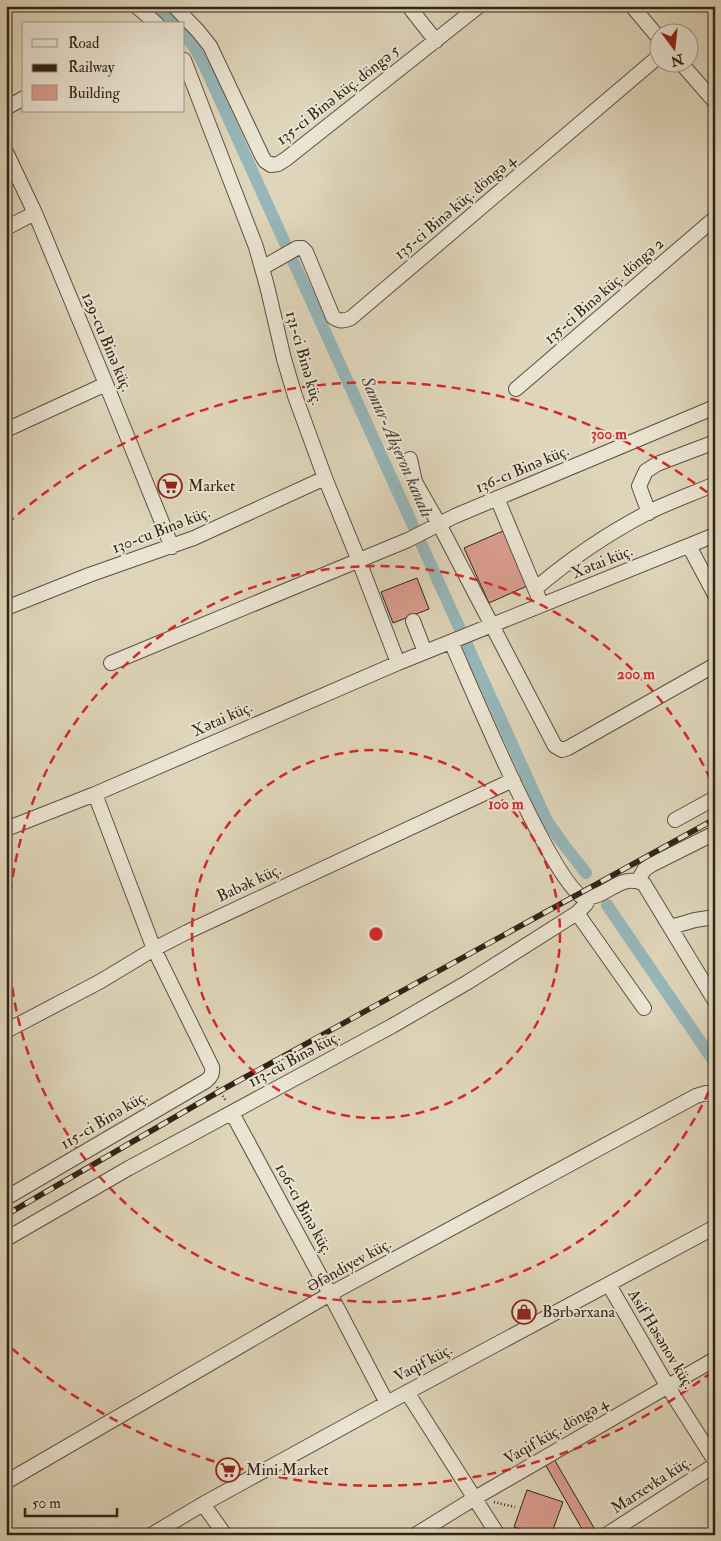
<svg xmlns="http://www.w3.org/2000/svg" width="721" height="1541" viewBox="0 0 721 1541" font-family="'IM FELL Double Pica',serif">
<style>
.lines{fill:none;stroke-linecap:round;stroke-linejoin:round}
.canal{stroke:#96b6b9;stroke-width:12}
.building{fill:#da9d8f;stroke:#302418}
.minor-casing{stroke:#5c5040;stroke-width:16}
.path{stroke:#302418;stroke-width:2.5;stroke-dasharray:1 2.5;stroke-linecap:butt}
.minor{stroke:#eae4d2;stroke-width:14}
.rail-casing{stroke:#302418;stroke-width:5.5}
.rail{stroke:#eae4d2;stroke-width:4;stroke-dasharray:11;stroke-linecap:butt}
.ring{fill:none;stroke:#d62828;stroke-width:2.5;stroke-dasharray:9 6}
.labels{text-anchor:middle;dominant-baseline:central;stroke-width:4;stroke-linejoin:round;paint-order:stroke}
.street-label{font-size:16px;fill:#302418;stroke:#eae4d2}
.poi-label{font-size:16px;fill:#302418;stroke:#eae4d2;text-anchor:start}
.water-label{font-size:18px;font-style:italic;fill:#4a4840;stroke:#eae4d2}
.centre{fill:#d62828;stroke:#eae4d2;stroke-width:2.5}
.ring-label{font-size:15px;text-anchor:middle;font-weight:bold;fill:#d62828;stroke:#eae4d2;stroke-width:4;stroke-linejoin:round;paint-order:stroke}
</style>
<rect width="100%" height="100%" fill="#dfd5ba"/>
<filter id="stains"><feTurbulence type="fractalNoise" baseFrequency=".004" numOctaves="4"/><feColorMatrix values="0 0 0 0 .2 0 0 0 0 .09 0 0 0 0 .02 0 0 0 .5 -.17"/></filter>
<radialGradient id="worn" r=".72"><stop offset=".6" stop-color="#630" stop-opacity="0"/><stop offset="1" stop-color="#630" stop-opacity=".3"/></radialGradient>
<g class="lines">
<path class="canal" d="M156,6l19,18
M184,32l13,20 9,17 341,752 17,24 22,28
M607,905l108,158"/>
</g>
<path class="building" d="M503,531l24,55 -38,17 -25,-55z
M417,578l12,31 -36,14 -12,-31z
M554,1459l43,74 -2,2h-23l10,-6 -37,-65z
M527,1490l36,12 -12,33h-13l-24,-8z"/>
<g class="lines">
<g class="minor-casing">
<path id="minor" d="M136,6l21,18
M174,6l24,25 12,15 52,110 3,5 6,4 7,-1 8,-5 193,-153
M632,6l26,31
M410,8l26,33
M184,60l72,187 11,39 17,73 11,37 30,82 34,83 39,102
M680,62l35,40
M6,108l18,-10
M6,152l29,61 71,171 66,163
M6,228l29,-15
M262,268l35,-20h5l4,4 27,65c7,5 11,4 18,1l307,-261
M516,389l199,-171
M6,430l100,-46
M410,459l5,23 24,42 116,222 7,4 6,-2 147,-83
M497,498l41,98
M649,513l-10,-27 7,-15 11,-7 58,-22
M689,546l26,49
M535,589c35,-30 72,-55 112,-76 22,-11 45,-19 68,-29
M6,608l83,-33 105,-37 131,-60
M413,621l12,31
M451,642c19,42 101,241 133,256 23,0 36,-26 60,-14l71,117
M111,663l297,-123 47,-24 260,-109
M675,820l40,-22
M6,829l89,-35 303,-131 317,-128
M638,881l6,-11 7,-5 64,-32
M577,913l67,95
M671,927l24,-7 20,-3
M6,1031l95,-50 53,-32 33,-17 326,-152
M232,1113l98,181 57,109
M6,1198l200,-117c5,-4 7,-7 6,-14l-58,-118 -59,-155
M6,1239l123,-71 263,-142 76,-44 109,-69 9,-9 3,-6
M609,1285l59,102 47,74
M407,1392l91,143
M6,1482l324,-188 366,-198 10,-3 9,3
M203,1504l22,31
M151,1535l52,-31 184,-101 328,-176
M415,1535l60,-37 240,-139
M606,1535l109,-70"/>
</g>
<path class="path" d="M217,1087l9,14
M494,1502l21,5"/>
<use href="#minor" class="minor"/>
<g class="rail-casing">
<path id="rail" d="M6,1215l214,-124 495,-272"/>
</g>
<use href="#rail" class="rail"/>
</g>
<g class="ring">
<circle cx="376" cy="934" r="184"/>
<path d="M715 1078A368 368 0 1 1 715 790"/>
<path d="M712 1372A552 552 0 0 1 7 1344M7 524A552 552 0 0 1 712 496"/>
</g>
<defs>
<g id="supermarket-ring" transform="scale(1.25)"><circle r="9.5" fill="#eae4d2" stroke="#8f2418" stroke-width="1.5"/><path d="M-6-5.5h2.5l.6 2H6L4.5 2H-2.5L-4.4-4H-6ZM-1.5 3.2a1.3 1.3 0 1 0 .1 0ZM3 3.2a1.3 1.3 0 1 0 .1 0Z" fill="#8f2418"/></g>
<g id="shop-ring" transform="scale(1.25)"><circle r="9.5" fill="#eae4d2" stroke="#8f2418" stroke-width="1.5"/><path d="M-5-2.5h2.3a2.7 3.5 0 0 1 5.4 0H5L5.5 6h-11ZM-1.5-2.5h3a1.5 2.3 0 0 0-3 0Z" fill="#8f2418"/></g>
</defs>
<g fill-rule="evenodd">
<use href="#supermarket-ring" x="170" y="486"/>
<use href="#shop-ring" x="524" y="1312"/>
<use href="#supermarket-ring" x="228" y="1470"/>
</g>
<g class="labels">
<g class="street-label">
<text transform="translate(338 95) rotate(-38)">135-ci Binə küç. döngə 5</text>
<text transform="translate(455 207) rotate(-40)">135-ci Binə küç. döngə 4</text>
<text transform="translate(604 291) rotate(-41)">135-ci Binə küç. döngə 2</text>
<text transform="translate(107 342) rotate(67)">129-cu Binə küç.</text>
<text transform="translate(304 358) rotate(74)">131-ci Binə küç.</text>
<text transform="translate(522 469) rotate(-23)">136-cı Binə küç.</text>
<text transform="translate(161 530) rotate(-21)">130-cu Binə küç.</text>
<text transform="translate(602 562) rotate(-22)">Xətai küç.</text>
<text transform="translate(222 719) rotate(-24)">Xətai küç.</text>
<text transform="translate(249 883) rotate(-25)">Babək küç.</text>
<text transform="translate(294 1059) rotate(-28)">113-cü Binə küç.</text>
<text transform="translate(104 1120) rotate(-31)">115-ci Binə küç.</text>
<text transform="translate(304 1209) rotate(61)">106-cı Binə küç.</text>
<text transform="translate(349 1265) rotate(-29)">Əfəndiyev küç.</text>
<text transform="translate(661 1339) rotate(59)">Asif Həsənov küç.</text>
<text transform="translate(423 1363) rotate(-28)">Vaqif küç.</text>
<text transform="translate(556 1431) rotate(-30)">Vaqif küç. döngə 4</text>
<text transform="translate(651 1485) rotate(-33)">Marxevka küç.</text>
</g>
<g class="poi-label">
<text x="188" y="486">Market</text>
<text x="542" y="1312">Bərbərxana</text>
<text x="246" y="1470">Mini Market</text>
</g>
<g class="water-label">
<text transform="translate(397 447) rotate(66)">Samur-Abşeron kanalı</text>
</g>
</g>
<circle cx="376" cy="934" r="8" class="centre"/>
<g class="ring-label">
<text x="609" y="439">300 m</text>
<text x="636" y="679">200 m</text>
<text x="506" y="809">100 m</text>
</g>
<rect width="721" height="1541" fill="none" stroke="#dfd5ba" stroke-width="25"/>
<rect x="8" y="8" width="706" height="1526" fill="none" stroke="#302418" stroke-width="2.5"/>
<rect x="12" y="12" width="696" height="1516" fill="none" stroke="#302418"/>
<rect x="22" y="22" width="162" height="90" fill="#eae4d2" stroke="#a09788"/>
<rect x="32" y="39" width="25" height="8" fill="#eae4d2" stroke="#a09788"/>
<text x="68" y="48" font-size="15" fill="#302418">Road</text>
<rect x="32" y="64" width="25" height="8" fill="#302418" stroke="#a09788"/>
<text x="68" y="72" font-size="15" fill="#302418">Railway</text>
<rect x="32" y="85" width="25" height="15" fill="#da9d8f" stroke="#a09788"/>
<text x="68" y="98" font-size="15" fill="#302418">Building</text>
<g transform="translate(674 48) rotate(165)"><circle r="24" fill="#eae4d2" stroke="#a09788"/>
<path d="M0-4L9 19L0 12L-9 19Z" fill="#8f2418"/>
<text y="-8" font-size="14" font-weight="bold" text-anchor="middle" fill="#302418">N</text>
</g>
<path d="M25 1508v8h92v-8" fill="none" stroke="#302418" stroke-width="2.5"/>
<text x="32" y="1508" font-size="15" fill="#302418" stroke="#eae4d2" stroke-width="4" paint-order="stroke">50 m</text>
<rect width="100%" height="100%" filter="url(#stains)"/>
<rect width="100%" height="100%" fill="url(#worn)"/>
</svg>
